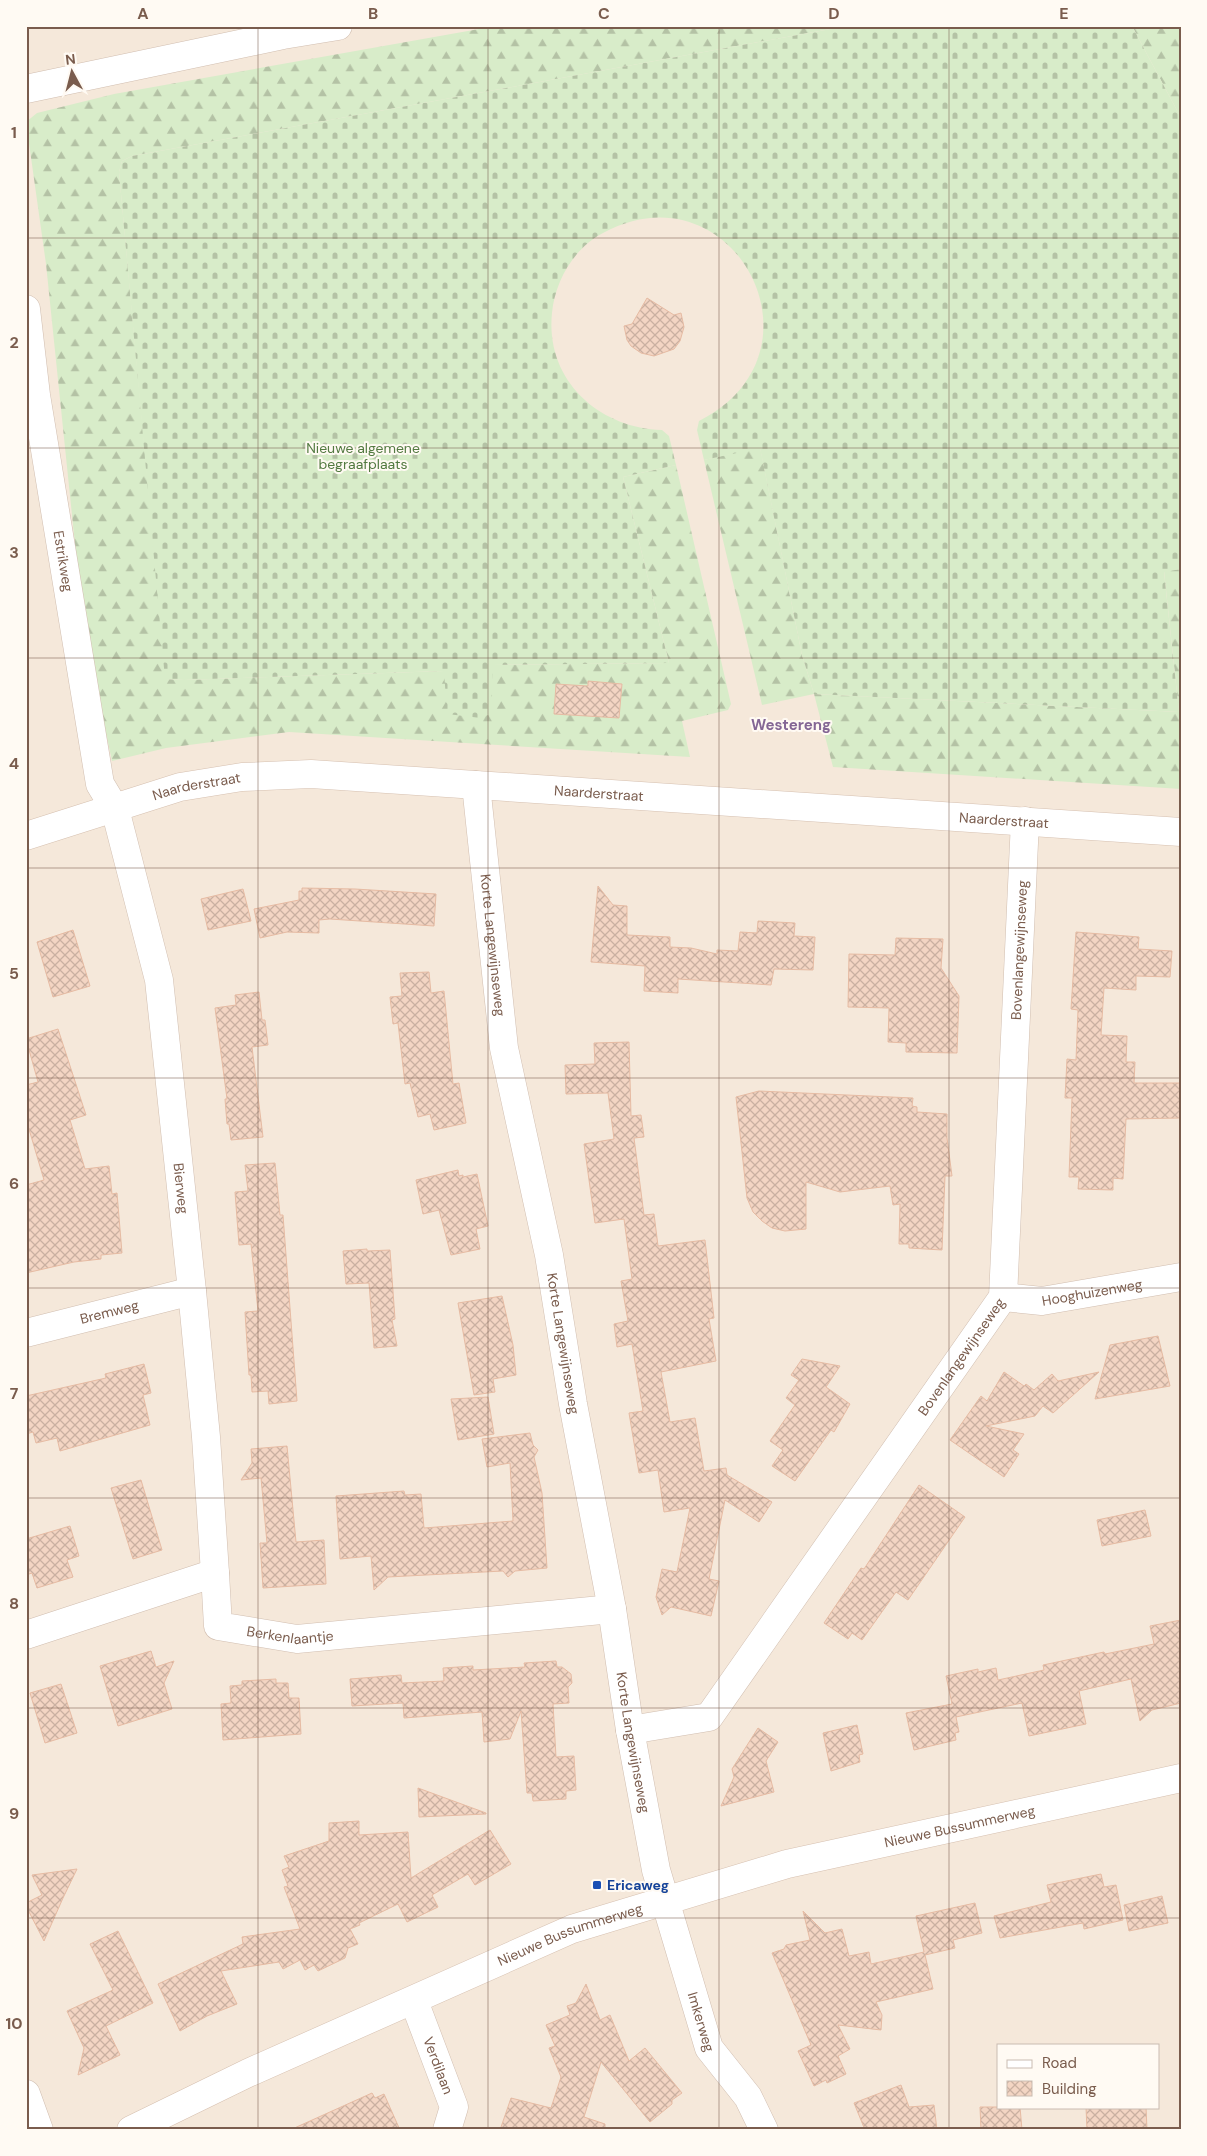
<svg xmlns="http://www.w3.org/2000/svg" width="1207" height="2156" viewBox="0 0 1207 2156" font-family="'DM Sans',sans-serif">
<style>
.residential{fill:#f5e8da;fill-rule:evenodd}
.forest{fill:url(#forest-firs)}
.cemetery{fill:url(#cemetery-stones)}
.building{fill:url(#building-cross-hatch);stroke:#e6bba3}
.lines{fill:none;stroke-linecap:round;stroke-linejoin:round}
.street-casing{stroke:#d1beb0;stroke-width:29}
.secondary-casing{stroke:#d6c0b0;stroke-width:29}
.street{stroke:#fff;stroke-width:28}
.secondary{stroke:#fff;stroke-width:28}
.grid{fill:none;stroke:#7a5c4d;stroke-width:1;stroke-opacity:0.55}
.transit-dot{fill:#1a4fb4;stroke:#fffaf3;stroke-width:2}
.labels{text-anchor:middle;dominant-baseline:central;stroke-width:4;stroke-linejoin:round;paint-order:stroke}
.park-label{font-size:14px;fill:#537a41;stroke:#fffaf3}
.street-label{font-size:14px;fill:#7a5c4d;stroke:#fffaf3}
.transit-label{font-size:14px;font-weight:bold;fill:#164399;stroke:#fffaf3;text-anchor:start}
.neighbourhood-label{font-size:15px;font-weight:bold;fill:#846695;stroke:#fffaf3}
.neatline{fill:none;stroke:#7a5c4d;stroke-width:2}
.grid-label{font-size:16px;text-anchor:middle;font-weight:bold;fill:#7a5c4d}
</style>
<defs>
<pattern id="forest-firs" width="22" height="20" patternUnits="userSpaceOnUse" patternTransform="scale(1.25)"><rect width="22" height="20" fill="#d8ecc9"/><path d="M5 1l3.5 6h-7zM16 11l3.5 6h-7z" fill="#b4c2a5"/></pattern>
<pattern id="cemetery-stones" width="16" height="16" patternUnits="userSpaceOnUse" patternTransform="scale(1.25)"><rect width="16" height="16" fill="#d8ecc9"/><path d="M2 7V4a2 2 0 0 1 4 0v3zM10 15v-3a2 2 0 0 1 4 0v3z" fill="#b4c2a5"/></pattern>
<pattern id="building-cross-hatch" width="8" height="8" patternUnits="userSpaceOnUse" patternTransform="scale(1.25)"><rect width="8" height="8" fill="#f3d5c3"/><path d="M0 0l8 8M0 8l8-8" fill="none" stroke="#cab0a1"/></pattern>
</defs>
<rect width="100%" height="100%" fill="#fdf6ec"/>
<path class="residential" d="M26,26h1155v2104h-1155zM998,2045h160v62h-160z"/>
<path class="forest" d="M496,26h351l-715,130 -10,5 -3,11 47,507 18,1 260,-9 47,14 1,-20 177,-2 -46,-186 53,-12 55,239 -3,6 -46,11 8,36 -401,-25 -123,16 -54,13 -28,-130 -38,-367 -20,-142 11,-9 77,-19z
M1132,26h49v92z
M760,447l42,208 12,39 365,18 -15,-141 17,-2v220l-348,-22 -19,-73 -52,11 -58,-245z"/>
<path class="cemetery" d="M847,26h285l49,92v451l-17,3 15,140 -365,-18 -12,-39 -42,-207 -56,12 -7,-30 2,-9c136,-68 34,-259 -96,-188 -29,15 -48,48 -51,80 -7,67 47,115 110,117l7,6 7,29 -53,12 46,186 -176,2 -3,49 -9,4 -34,-4 -3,-43 -260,9 -19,-1 -46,-507 3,-11 10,-5z"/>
<path class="building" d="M647,298l27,17 7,-2 3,14 -4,14 -6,8 -20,7 -13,-3 -10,-7 -4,-6 -3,-14 8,-2z
M588,681l34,3 -3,34 -65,-4 2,-30 32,2z
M598,886l15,19 14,1v29l43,2v10l21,1 26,6v-4l21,1 2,-19 17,1 1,-12 37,2 -1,13 21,1 -2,33 -39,-1 -3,16 -93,-6v14l-34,-2 1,-25 -54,-4z
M302,888l53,1 81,5 -2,32 -104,-7 -11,1v13l-32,-1 -27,6 -6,-29 45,-9v-9h3z
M243,889l8,32 -43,9 -7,-31z
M73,930l17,56 -37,11 -16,-55z
M1076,932l63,5 -1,12 34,2 -2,26 -34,-1v14l-32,-2 -3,47 26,1 -1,26h9l-1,21h47v35l-55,1 -3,60 -10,-1v12l-35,-1 1,-12h-10l3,-79h-7l2,-39 9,1 2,-50 -7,-1z
M896,938l47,1 -2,29 18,28 -2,57 -51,-1v-9l-18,-1 1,-34 -41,-1 1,-53 46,1z
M429,972l2,21 13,-2 9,93 6,-1 7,40 -32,7 -4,-16 -12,3 -8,-34 -5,1 -7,-61 -5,1 -3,-27 12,-1 -2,-23z
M259,992l3,28h3l3,25 -16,2 11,90 -32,3 -2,-16h-2l-2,-25h2l-12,-91 21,-3 -1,-10z
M58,1029l28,86 -16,5 15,49 24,-3 3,28 5,-1 5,60 -21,2v4l-27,3 -48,11v-88l18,-5 -18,-61v-34l12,-3 -12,-43z
M629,1042l2,74 10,-1 3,22 -10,1 10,77 10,-1 4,32 47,-6 9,78 -5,1 7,42 -55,11 9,50 25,-4 9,53 22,-3 1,7 45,27 -13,20 -34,-22 -16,79 10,2 -8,35 -40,-9 -9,8 -6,-18 6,-28 15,3 13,-64 -26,4 -6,-42 -19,3 -10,-60 14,-2 -11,-67 -15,3 -3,-23 14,-3 -7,-40 11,-2 -8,-60 -29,4 -11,-79 30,-5 -6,-46 -42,1 -1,-29 30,-1 -1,-21z
M759,1091l154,7 -1,8 5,1v5l30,2v24l5,38h-7l-3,74 -33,-2v-4h-10l1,-40 -7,1 -3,-19 -50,6 -34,-10v47l-21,2 -13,-3 -10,-7 -9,-9 -6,-14 -11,-101z
M275,1163l5,52h3l14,186 -28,3 -1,-13 -16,1 -1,-17h-2l-4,-63 13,-1 -7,-67 -12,1 -4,-53 13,-1 -3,-26z
M458,1170l1,6 4,-1v2l14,-3 11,52 -12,3 4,20 -29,6 -12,-45 -16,4 -7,-34z
M367,1249v2l23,-1 5,69 -3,1 5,26 -23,2 -5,-65 -23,1 -3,-33z
M502,1296l11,49 3,30 -23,4 2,13 -21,3 -16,-92z
M1158,1336l12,50 -75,13 15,-54z
M802,1359l38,7 -14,21 24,17 -16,28 -3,-2 -36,51 -23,-15 11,-16 -13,-9 25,-36 -9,-7 13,-18 -8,-5z
M144,1364l7,29 -8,2 7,30 -90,26 -3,-13 -21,5 -3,-11 -7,2v-38l80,-18 -1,-4z
M1004,1372l20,14 2,-2 8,6 18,-16 6,7 41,-9 -46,41 -10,-7 -8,10 -49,10 38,8 -11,16 6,4 -15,23 -54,-37 31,-44 6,5z
M488,1397l6,37 -36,6 -7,-41z
M530,1433l3,12 5,5 -4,7 8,36 5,75 -32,3 -7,6 -5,-6 -115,6 -14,13 -3,-34 -31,3 -4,-63 68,-5 1,4 16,-1 3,34 89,-7 -3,-58 -23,4 -5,-28z
M287,1446l9,96 28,-2 2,44 -63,4 -3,-45h7l-6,-65 -20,2 11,-17 -1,-14z
M141,1480l21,70 -29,9 -22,-71z
M919,1485l46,32 -57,83 -12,-8 -34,48 -10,-7 -4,6 -24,-16 37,-55 3,1z
M1145,1510l6,26 -49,10 -5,-26z
M70,1526l9,30 -12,4 6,17 -36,11 -5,-15 -6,2v-36z
M1181,1620v83l-29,7 -12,11 -9,-42 -52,12 7,33 -57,12 -7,-33 -66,14 3,15 -4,1 1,7 -42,10 -8,-37 46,-9 -6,-28 32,-7v3l18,-4 2,12 46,-10 -1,-5 61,-13 1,2 49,-10 -4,-18z
M151,1651l5,16 18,-6 -10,22 8,26 -54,17 -18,-60z
M556,1661l1,6h5l9,7 1,9 -4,4 1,16 -16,1 3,53 18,-1 2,34 -10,1v8l-33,2 -1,-8h-5l-6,-82 -11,28 -26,3 -2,-30 -78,6 -1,-15 -51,3 -2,-27 51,-4 1,8 42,-2 -1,-13 30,-2v4l52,-3 -1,-4z
M276,1679v4h12l1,15h10l2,36 -78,6 -2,-36 10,-1 -1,-17 12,-1v-4z
M61,1684l16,49 -32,10 -15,-50z
M857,1725l6,29 -4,1 1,7 -29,9 -8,-38z
M758,1728l20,14 -12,19 8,31 -53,14 13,-29 -2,-8z
M418,1788l68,25v1l-67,3z
M359,1821v14l49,-3 3,46 79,-48 21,34 -36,21 -7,-11 -36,21 6,12 -31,15 -9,-18 -39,19 1,2 -10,4 8,15 -10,4 -3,10 -27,13 -4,-6 -9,5 -5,-10 -17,9 -4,-7 -58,9 16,33 -30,12 -27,15 -22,-47 85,-40 -1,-7 58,-8 -16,-42 4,-1 -6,-16 7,-3 -5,-11 45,-15v-18z
M77,1869l-14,29 -19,43 -18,-35v-3l16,-8 -10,-20z
M1101,1874l3,13 12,-2 7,35 -39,9 -1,-6 -83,15 -6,-22 57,-14 -4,-17z
M1162,1896l6,27 -39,8 -5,-26z
M975,1903l7,30 -29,7 2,8 -30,7 8,34 -57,13 6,13 -1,15 -43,-5 12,24 -12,7 8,18 -19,9 -1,-3 -12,6 -16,-35 13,-6 -39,-92 12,-4 2,-4 24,-5 -7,-29 22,22 17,-4 7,27 20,-4 2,12 53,-12 -8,-36z
M118,1931l35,72 -47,23 14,29 -42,20 6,-27 -17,-37 46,-21 -23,-46z
M586,1984l14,36 10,-5 19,46 16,-13 37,45 -10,7v4l-22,18 -49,-60 -17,55 21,7v6h-105l11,-32 40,10 10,-31 -12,-29 6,-2 -9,-21 24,-10 -3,-9 9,-3z
M901,2085l8,22 25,-2 3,25h-72l-11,-27z
M372,2093l3,5 9,-4 16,36h-110z
M980,2107h40l2,23h-41z
M1086,2107h60l1,23h-60z"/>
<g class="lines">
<g class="street-casing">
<g id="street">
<path d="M26,89l257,-54 55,-9"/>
<path id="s1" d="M26,309l10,86 64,389 15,25 44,171 33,311 14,146 9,136"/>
<path id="s2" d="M476,785l28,263 45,207 24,149 39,205 18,121 26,140 53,178 39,49 16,33"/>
<path id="s3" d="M1003,1297l39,4 139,-24"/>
<path id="s4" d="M26,1333l166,-42"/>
<path id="s5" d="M26,1635l189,-62 3,53 79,13 315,-30"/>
<path id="s6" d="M630,1730l79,-13 294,-420 22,-476"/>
<path id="s7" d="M414,2001l40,106 -7,23"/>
<path d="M26,2094l13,36"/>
</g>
</g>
<g class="secondary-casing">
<g id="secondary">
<path id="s8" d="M26,836l154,-49 62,-10 69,-3 870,58"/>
<path id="s9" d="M131,2130l117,-57 324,-144 215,-65 394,-86"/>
</g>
</g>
<use href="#street" class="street"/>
<use href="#secondary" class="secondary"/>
</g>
<path class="grid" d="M258,26v2104M488,26v2104M719,26v2104M949,26v2104M26,238h1155M26,448h1155M26,658h1155M26,868h1155M26,1078h1155M26,1288h1155M26,1498h1155M26,1708h1155M26,1918h1155"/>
<rect class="transit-dot" x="592" y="1880" width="10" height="10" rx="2.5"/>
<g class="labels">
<g class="park-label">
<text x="363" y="448">Nieuwe algemene<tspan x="363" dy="16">begraafplaats</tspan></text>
</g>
<g class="street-label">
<text stroke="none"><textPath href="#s1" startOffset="255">Estrikweg</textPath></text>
<text stroke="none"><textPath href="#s8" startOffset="178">Naarderstraat</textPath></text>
<text stroke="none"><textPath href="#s8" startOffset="582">Naarderstraat</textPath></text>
<text stroke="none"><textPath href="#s8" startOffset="988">Naarderstraat</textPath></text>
<text stroke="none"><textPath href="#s2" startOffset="161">Korte Langewijnseweg</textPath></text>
<text stroke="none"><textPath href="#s6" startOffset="940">Bovenlangewijnseweg</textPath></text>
<text stroke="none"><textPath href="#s1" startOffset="896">Bierweg</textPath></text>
<text stroke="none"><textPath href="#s3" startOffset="90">Hooghuizenweg</textPath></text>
<text stroke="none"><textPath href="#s4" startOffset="86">Bremweg</textPath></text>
<text stroke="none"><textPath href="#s2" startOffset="566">Korte Langewijnseweg</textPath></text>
<text stroke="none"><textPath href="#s6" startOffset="520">Bovenlangewijnseweg</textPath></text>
<text stroke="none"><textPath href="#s5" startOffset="325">Berkenlaantje</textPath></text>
<text stroke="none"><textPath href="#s2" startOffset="971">Korte Langewijnseweg</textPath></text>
<text stroke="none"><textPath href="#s9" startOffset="886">Nieuwe Bussummerweg</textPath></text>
<text stroke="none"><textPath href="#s9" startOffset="481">Nieuwe Bussummerweg</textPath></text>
<text stroke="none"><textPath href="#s2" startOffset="1259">Imkerweg</textPath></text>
<text stroke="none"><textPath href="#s7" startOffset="69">Verdilaan</textPath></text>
</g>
<g class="transit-label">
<text x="607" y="1885">Ericaweg</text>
</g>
<g class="neighbourhood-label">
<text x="791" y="725">Westereng</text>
</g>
</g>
<rect width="1207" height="2156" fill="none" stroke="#fffaf3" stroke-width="55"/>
<rect x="997" y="2044" width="162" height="65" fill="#fffaf3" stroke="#cabbb1"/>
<rect x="1007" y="2060" width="25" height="8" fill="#ffffff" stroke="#cabbb1"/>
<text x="1042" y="2068" font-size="15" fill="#7a5c4d">Road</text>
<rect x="1007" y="2081" width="25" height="15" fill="url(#building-cross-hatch)" stroke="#cabbb1"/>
<text x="1042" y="2094" font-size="15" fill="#7a5c4d">Building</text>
<g transform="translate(72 72) rotate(353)" stroke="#fffaf3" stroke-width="4" paint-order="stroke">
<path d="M0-4L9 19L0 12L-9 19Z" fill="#7a5c4d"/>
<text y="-8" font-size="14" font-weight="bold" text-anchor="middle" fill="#7a5c4d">N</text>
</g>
<rect x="28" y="28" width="1152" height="2100" class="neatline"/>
<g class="grid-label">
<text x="143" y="19">A</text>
<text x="373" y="19">B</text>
<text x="604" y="19">C</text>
<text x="834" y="19">D</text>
<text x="1064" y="19">E</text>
<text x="14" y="138">1</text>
<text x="14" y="348">2</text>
<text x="14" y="558">3</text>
<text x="14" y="769">4</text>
<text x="14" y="979">5</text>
<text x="14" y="1189">6</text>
<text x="14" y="1399">7</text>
<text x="14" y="1609">8</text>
<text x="14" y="1819">9</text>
<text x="14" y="2029">10</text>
</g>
</svg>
